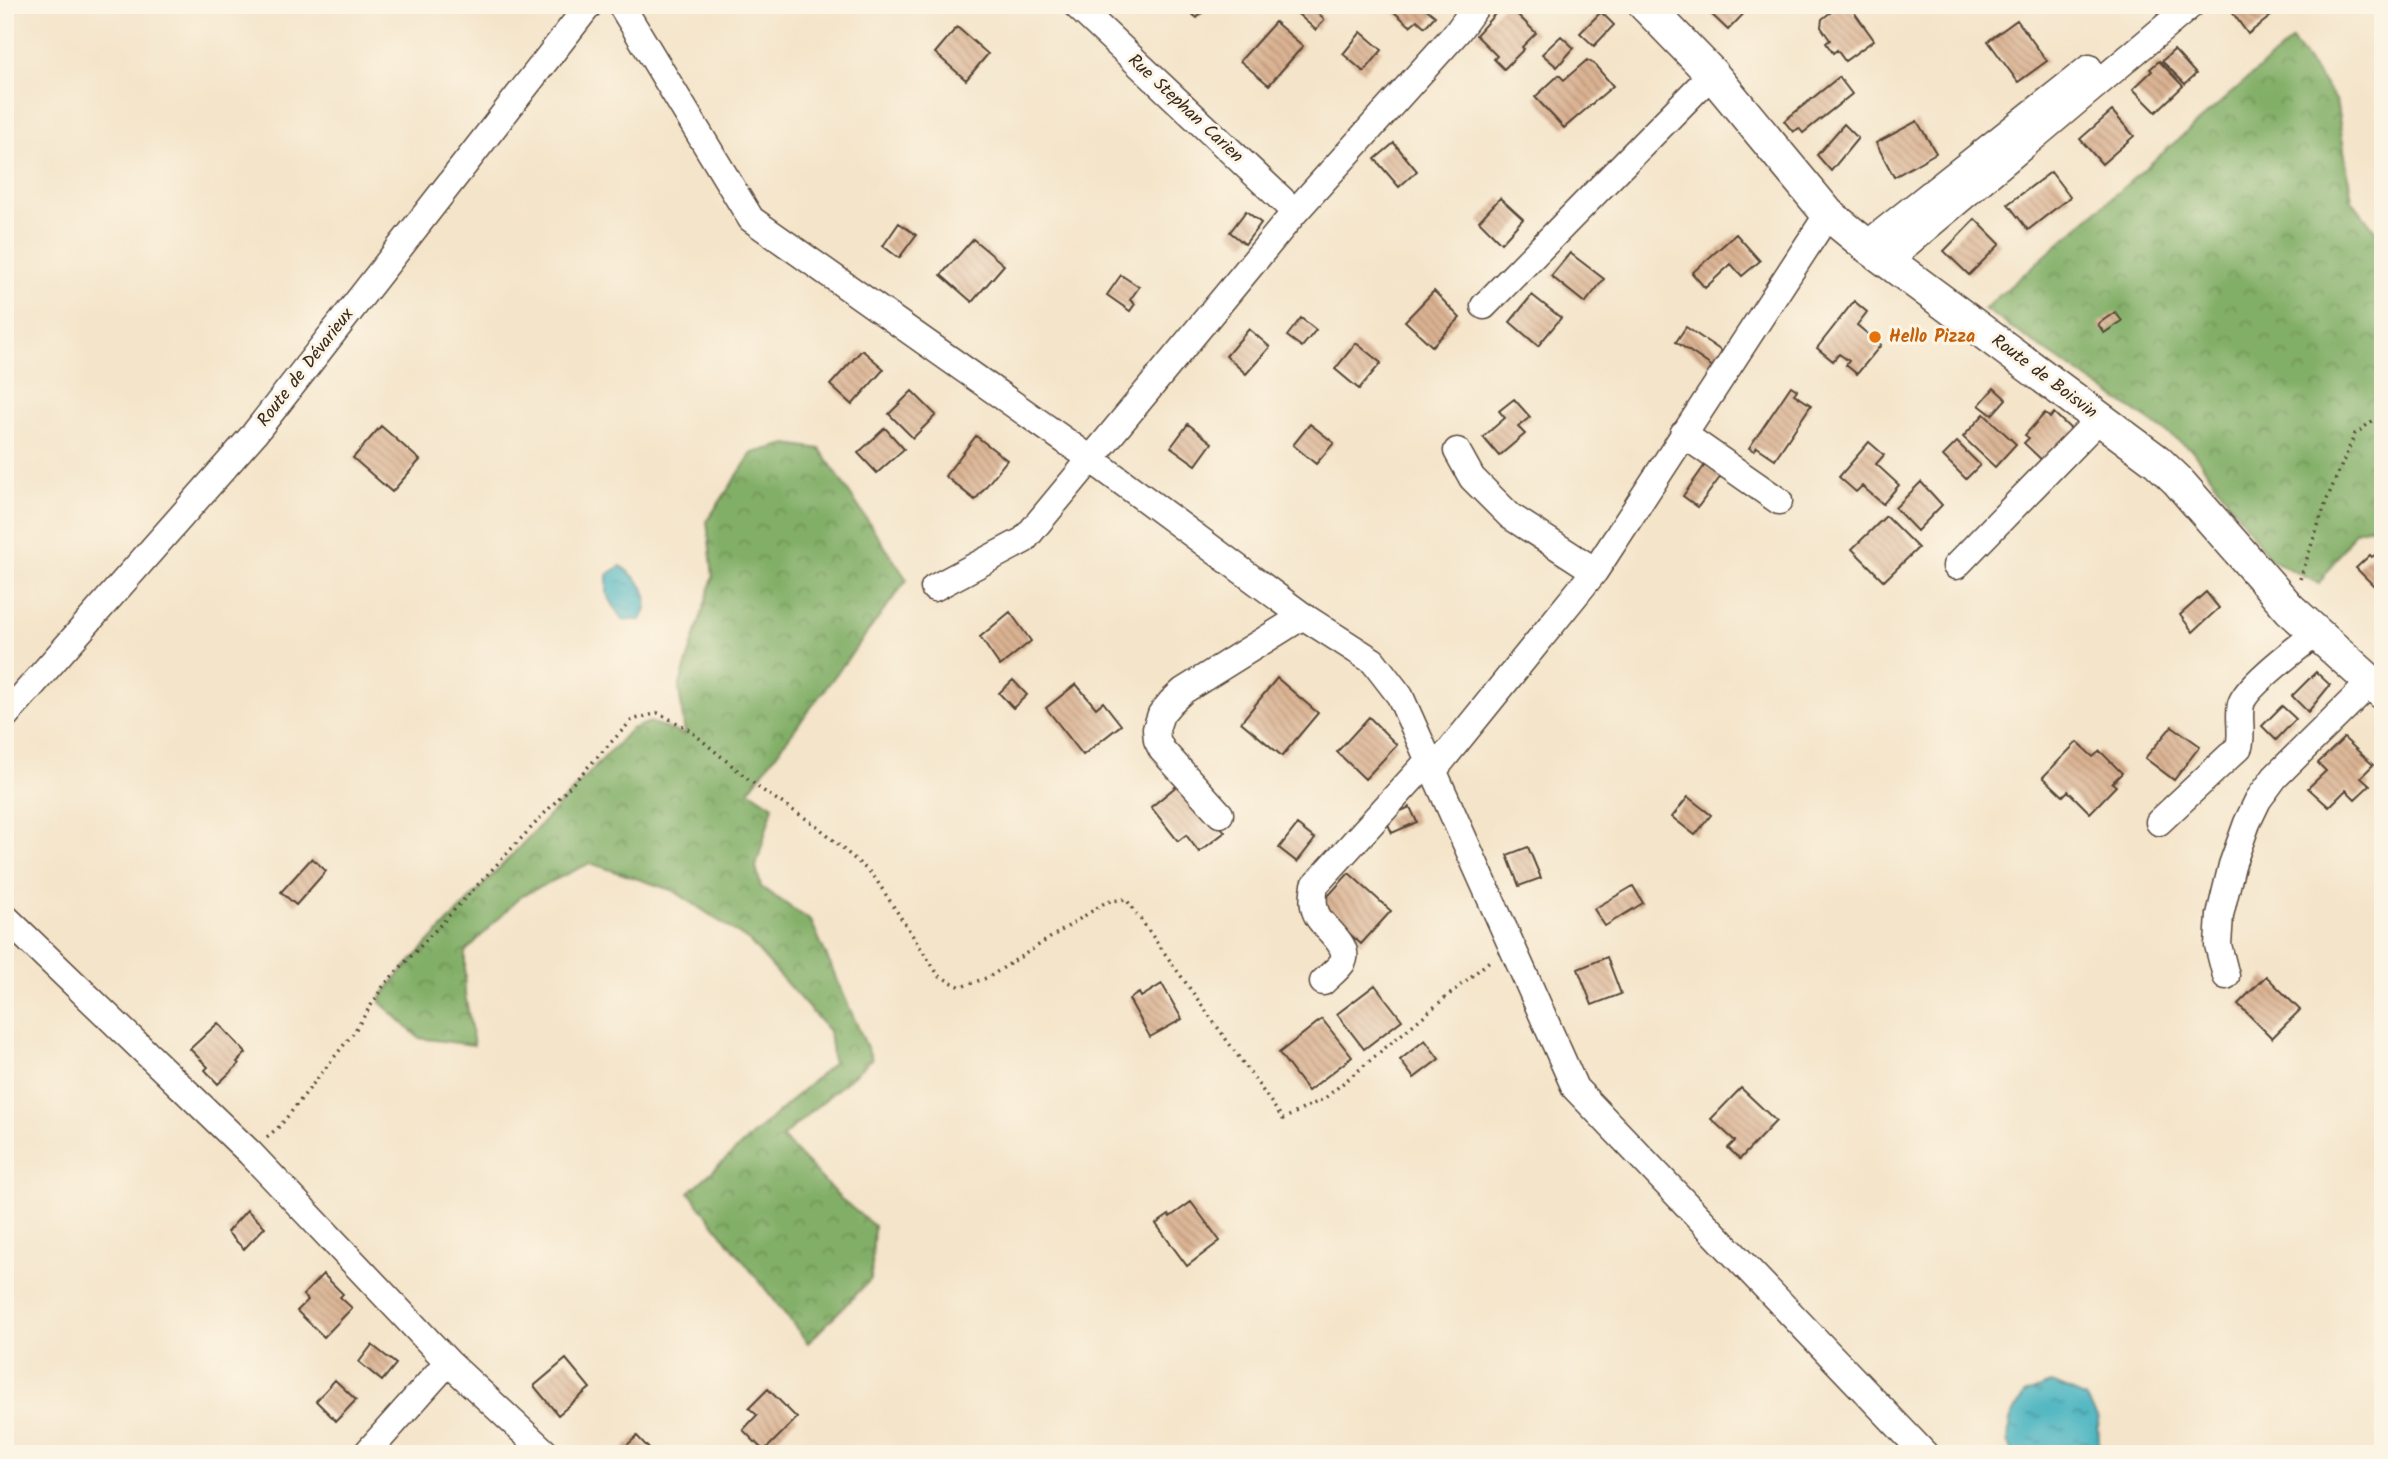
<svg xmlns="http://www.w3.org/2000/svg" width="2388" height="1459" viewBox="0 0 2388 1459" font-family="Kalam,sans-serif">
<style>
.forest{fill:url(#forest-crowns);stroke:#5e6c42;stroke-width:2}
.water{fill:url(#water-ripples);stroke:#406e6f;stroke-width:2}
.building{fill:url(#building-back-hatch)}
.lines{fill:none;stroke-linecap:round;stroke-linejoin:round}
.minor-casing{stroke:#574638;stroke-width:29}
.major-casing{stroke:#574638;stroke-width:36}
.path{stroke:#574638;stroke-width:3.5;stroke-dasharray:2 5;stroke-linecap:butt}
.minor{stroke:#fff;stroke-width:26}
.major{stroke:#fff;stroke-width:33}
.food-dot{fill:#e8710a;stroke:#fcf5e5;stroke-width:2.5}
.labels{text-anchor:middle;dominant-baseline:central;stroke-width:6;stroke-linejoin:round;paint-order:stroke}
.street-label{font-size:18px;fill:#3b2a1e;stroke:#fcf5e5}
.food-label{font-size:18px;font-weight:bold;fill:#c56008;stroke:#fcf5e5;text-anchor:start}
</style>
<defs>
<pattern id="forest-crowns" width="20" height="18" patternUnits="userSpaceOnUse" patternTransform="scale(1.75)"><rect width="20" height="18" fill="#82af67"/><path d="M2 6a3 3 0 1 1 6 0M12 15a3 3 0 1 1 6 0" fill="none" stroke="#6c8f54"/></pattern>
<pattern id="water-ripples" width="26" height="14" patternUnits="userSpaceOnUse" patternTransform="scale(1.75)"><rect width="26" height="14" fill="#44b2c0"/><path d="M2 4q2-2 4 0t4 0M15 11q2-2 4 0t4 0" fill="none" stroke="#3a919b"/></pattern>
<pattern id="building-back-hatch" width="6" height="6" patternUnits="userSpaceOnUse" patternTransform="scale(1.75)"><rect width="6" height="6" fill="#dbb393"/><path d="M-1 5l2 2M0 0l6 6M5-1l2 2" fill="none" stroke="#b39277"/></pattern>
</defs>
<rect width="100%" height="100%" fill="#fcf5e5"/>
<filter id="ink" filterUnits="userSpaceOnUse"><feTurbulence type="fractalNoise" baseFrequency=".0143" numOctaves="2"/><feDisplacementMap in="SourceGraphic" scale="14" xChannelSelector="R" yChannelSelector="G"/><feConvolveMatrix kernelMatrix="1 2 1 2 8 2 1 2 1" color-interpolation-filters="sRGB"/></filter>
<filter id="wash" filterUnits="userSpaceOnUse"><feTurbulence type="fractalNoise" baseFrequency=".00686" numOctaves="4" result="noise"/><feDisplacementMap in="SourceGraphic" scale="28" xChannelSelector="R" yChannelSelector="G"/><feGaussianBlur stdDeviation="1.57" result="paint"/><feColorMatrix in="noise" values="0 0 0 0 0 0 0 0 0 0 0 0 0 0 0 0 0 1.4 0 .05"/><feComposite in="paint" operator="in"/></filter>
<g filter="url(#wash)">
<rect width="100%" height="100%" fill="#f4e4c9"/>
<path class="forest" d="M2292,40l44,60 16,100 31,41v283l-28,7 -36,53 -49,-25 -78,-109 -208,-141z
M787,444l33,5 87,131 -158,210 24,16 -17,61 5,20 50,34 61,138 -90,78 58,61 34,28 -3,53 -63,64 -119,-151 144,-129 -4,-32 -80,-90 -75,-50 -84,-28 -69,33 -56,56v42l9,51 -55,-7 -38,-35v-6l22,-27 228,-241 19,-7 35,13 -6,-47 34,-111 -6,-56 45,-68z"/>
<path class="water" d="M621,566c20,15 34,29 20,54h-19l-15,-26v-19z
M2052,1383l33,14 13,21 1,25 -7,11h-79l-5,-13 2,-21 14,-26z"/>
<g id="blocks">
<path class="building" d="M1181,5h28l-12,13z
M1294,5h29l-6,6 7,9 -8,10 -25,-22z
M1386,5h42l-3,3 10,8 -10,11 -8,-7 -7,6z
M1503,5h5l28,28 -14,14 2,2 -20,20 -10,-10 3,-3 -21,-21z
M1712,5h40l-24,25 -21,-20z
M1840,5h9l25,35 -29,21 -8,-11 -4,3 -7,-10 4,-3 -9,-13 1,-8z
M2227,5h44l5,7 -28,22z
M1601,12l13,13 -20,21 -14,-13z
M2017,20l30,41 -29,21 -30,-41z
M1275,22l28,24 -34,39 -29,-24z
M957,27l31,27 -22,26 -31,-27z
M1361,32l21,18 -18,22 -21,-18z
M1561,36l13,12 -17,19 -15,-13z
M2174,50l22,24 -11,10 -23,-23z
M1587,60l7,4 19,22 -49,42 -29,-31 24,-22 5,5z
M2159,61l24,25 -27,26 -23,-23 19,-18 -2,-2z
M1839,77l13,17 -49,39 -4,-5 -6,4 -9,-11z
M2112,111l22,25 -32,28 -22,-25z
M1917,121l19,32 -42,24 -18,-34z
M1844,124l14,14 -27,33 -14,-16z
M1394,143l23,28 -18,16 -24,-28z
M2051,172l19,25 -42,33 -20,-26z
M1500,198l23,21 -22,24 -22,-22z
M1246,211l15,12 -16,21 -15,-12z
M1975,219l25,25 -31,31 -25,-24z
M899,223l17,12 -17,23 -16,-12z
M1736,234l24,27 -18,15 -11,-12 -26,24 -13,-15z
M973,239l31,26 -32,37 -31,-27z
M1570,253l34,26 -19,24 -34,-27z
M1121,275l18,12 -9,13 5,4 -5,7 -23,-16z
M1434,291l26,27 -28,28 -27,-25z
M1532,295l29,23 -23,28 -28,-24z
M1854,301l13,11 -10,13 24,20 -24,29 -11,-9 3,-4 -10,-7 -6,7 -16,-13z
M2115,312l7,9 -18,12 -6,-9z
M1301,318l15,12 -14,17 -15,-11z
M1686,327l37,25 -10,15 -37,-25z
M1249,329l21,18 -24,27 -20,-18z
M1356,343l25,20 -22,26 -24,-20z
M862,350l22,19 -32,36 -22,-20z
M1791,386l6,4 -3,4 17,11 -36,54 -18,-12 -3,4 -5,-3z
M1994,388l12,11 -14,16 -13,-10z
M912,391l24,24 -23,23 -24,-24z
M1514,399l16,18 -12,10 7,7 -26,22 -16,-19 22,-19 -6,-7z
M2045,413l5,5 4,-5 22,21 -31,29 -21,-20 5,-5 -4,-3z
M1984,414l32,30 -21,23 -32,-30z
M1188,424l24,19 -16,22 -25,-18z
M1310,424l24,19 -18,21 -23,-19z
M381,426l39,34 -28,32 -39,-34z
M885,428l19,21 -27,24 -19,-20z
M976,436l31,24 -32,40 -30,-24z
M1869,442l15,13 -8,9 23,21 -16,19 -21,-18 -6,6 -17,-15z
M1957,442l23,23 -14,14 -23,-23z
M1705,465l16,11 -23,31 -15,-11z
M1921,482l21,23 -25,26 -22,-23z
M1886,516l32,32 -34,33 -32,-32z
M2383,549v35l-6,5 -21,-21 14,-13 2,2z
M2206,592l13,16 -26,24 -13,-17z
M1010,612l21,29 -31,25 -20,-29z
M2316,672l14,13 -22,27 -16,-16z
M1277,678l41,35 -36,43 -41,-34z
M1013,680l14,15 -14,13 -14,-15z
M1076,684l20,24 7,-6 18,23 -38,30 -37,-47z
M2282,706l14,13 -20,21 -14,-14z
M1369,717l28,28 -32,34 -28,-27z
M2172,726l28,20 -26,34 -29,-22z
M2344,738l29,27 -12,12 9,8 -15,14 -9,-9 -17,17 -21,-19 18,-17 -8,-8z
M2077,742l16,15 7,-6 22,22 -10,10 4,3 -26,27 -22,-22 -5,5 -20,-19z
M1184,780l41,52 -26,20 -13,-17 -8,6 -27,-34z
M1688,797l23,18 -16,20 -23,-18z
M1410,807l7,15 -25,11 -7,-15z
M1297,825l18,14 -18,23 -18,-14z
M1528,847l13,31 -22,8 -12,-31z
M312,858l14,13 -30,34 -15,-13z
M1349,873l42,38 -30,33 -42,-38z
M1633,886l10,17 -38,23 -11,-17z
M1607,957l14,37 -29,11 -14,-36z
M2266,976l34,34 -28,28 -34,-34z
M1162,984l20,35 -32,18 -21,-38 10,-6 2,4z
M1375,985l27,35 -38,29 -27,-35z
M1322,1019l30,38 -44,34 -29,-38z
M218,1023l28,30 -9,9 2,2 -21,20 -13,-14 3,-3 -18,-18z
M1425,1040l14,19 -25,19 -14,-18z
M1741,1088l35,33 -36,38 -12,-11 7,-7 -24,-22z
M1191,1202l29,39 -33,25 -31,-42 13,-9 1,2z
M247,1210l18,17 -21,22 -17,-17z
M323,1274l20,20 -3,3 12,11 -28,29 -27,-26 11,-11 -5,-5z
M372,1345l24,19 -14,17 -23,-19z
M566,1359l24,29 -32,27 -24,-29z
M335,1380l21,20 -20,21 -20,-20z
M768,1389l29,29 -33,33 -21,-21 14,-15 -8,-7z
M637,1436l16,17 -1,1h-23l-6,-5z"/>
</g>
</g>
<g filter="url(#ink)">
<use href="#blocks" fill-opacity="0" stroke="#574638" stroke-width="2"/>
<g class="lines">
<g class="minor-casing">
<path id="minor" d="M621,5l130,214 340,240 212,157 70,45 27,35 175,392 350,366
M1076,5l219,207
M1866,245l223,-177
M1887,261l304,-256
M1484,306l228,-232
M1683,434l96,67
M1457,451l15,27 38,38 85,55
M1956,566l143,-147
M934,588l90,-48 271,-328 163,-181 19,-26
M5,716l249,-282 335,-429
M1434,770l161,-199 233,-357
M1220,814l-58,-64 -5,-10 -1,-11 5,-15 10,-12 12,-11 120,-75
M2159,822l80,-75c4,-14 -1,-29 2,-43 5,-18 59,-58 75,-71
M5,917l245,236 198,209 99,92
M2226,976l-8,-31 2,-30 12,-50 15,-42 11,-23 17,-23 96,-95
M1323,982c6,-6 14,-12 19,-19 10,-16 -16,-33 -24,-46 -6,-10 -5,-21 -3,-32l114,-125
M366,1454l82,-92"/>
</g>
<g class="major-casing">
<path id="major" d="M1645,5l67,69 116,140 38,31 291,216 20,19 113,129 93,84"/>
</g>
<path class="path" d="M2300,579l27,-80 28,-65 28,-21
M267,1137l13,-11 74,-94 30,-47 248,-265 26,-7 29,15 72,60 58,38 56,49 66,101 22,11 28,-10 117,-75 20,-3 157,220 42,-21 167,-139"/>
<use href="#minor" class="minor"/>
<use href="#major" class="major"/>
</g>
</g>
<circle class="food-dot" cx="1875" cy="337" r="7"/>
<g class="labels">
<g class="street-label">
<text transform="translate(1185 109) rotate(43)">Rue Stephan Carien</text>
<text transform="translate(306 368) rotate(-52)">Route de Dévarieux</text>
<text transform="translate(2044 377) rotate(37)">Route de Boisvin</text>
</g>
<g class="food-label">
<text x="1889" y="337">Hello Pizza</text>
</g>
</g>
<rect width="2388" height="1459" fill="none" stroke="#fcf5e5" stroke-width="28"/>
</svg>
